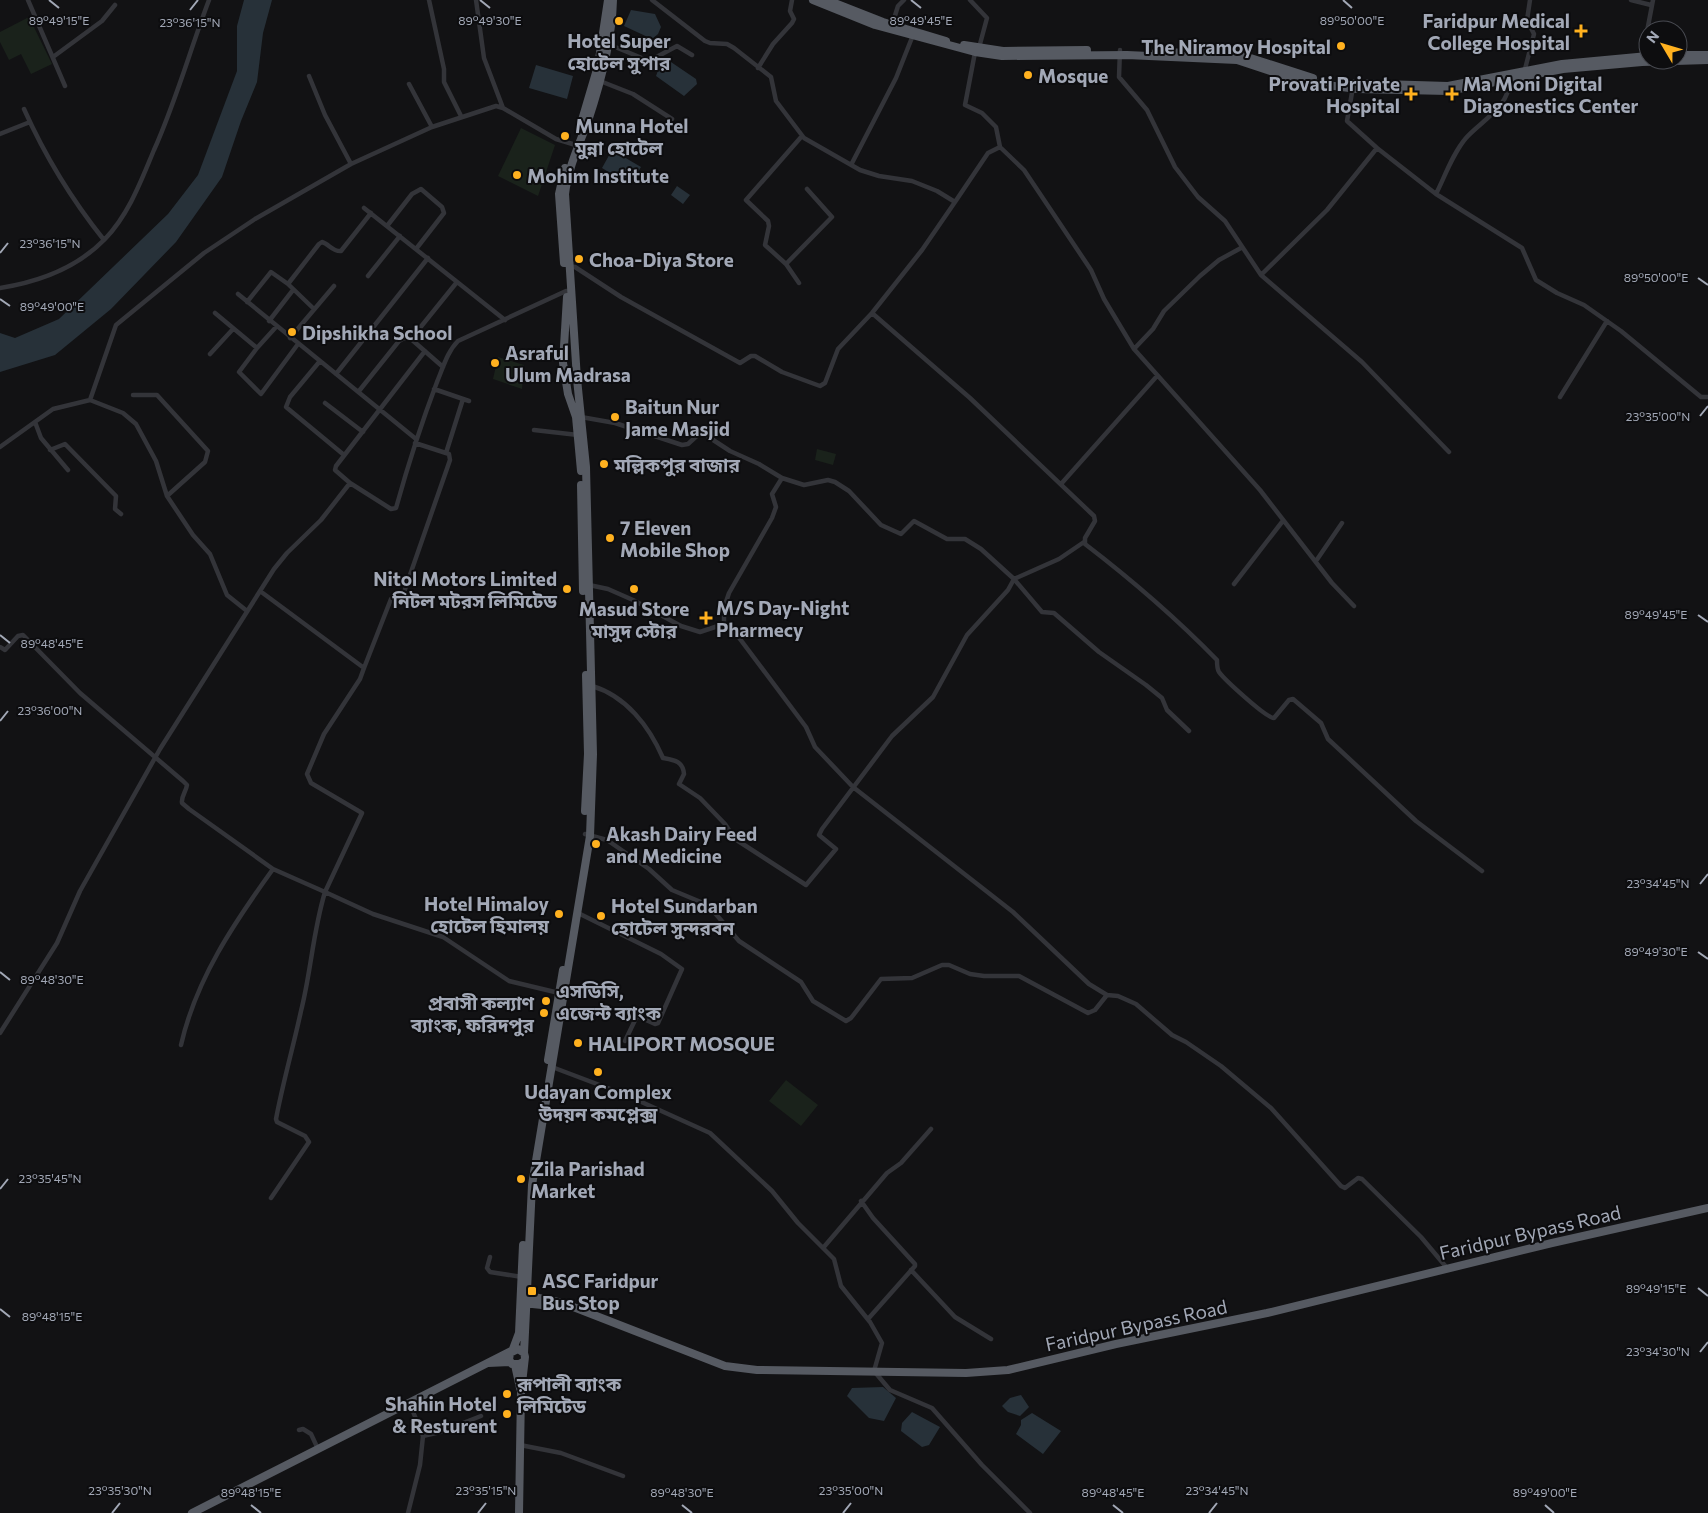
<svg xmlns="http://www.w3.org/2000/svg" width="1708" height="1513" viewBox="0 0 1708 1513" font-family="Commissioner,'Noto Sans Bengali',sans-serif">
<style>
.green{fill:#1a221b}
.water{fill:#273139}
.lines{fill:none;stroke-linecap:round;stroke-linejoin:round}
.minor{stroke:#333439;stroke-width:4.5}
.trunk{stroke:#565a62;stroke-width:8}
.ticks{fill:none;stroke:#a2a8b6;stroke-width:2}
.poi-dot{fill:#ffb11f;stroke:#0d0d0f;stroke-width:2}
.labels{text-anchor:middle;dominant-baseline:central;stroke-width:4;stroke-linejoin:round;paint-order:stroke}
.poi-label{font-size:19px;font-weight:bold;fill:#a2a8b6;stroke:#0d0d0f;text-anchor:start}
.street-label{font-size:19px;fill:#a2a8b6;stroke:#0d0d0f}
.ticks-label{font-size:12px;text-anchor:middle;fill:#a2a8b6;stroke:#0d0d0f;stroke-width:4;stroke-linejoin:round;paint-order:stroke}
</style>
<rect width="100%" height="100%" fill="#121214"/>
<path class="green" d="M29,17l23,47 -21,10 -10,-20 -12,6 -9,-18v-10z
M521,128l34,17 -17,51 -40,-20z
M498,357l26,8 -2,24 -29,-10z
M817,449l19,5 -3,11 -18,-5z
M786,1080l32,25 -17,21 -32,-25z"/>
<path class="water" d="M244,0h28l-9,33 -6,49 -16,39 -19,56 -46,65 -65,67 -56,46 -55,17v-39l15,5 44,-19 109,-105 30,-39 39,-104v-45z
M631,10l24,4 6,13 -3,7 -6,5 -28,-13z
M668,60l28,19 1,5 -13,12 -28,-20 4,-11z
M536,65l37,11 -6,23 -38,-11z
M612,150l29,17 -11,18 -28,-17z
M677,186l13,9 -7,9 -12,-9z
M883,1387l13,11 -12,23 -15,-3 -22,-22 5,-8z
M1021,1395l8,12 -9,9 -12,-4 -6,-6 8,-8z
M912,1412l28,15 -11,18 -7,2 -21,-16 1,-8z
M1032,1413l29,18 -18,23 -27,-20 5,-9v-5z"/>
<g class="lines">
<path class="minor" d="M28,0l37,86
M429,0l15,69v13l17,34
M476,0l8,58 19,50
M970,0l17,18 -7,26 -4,3 -11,58 17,8 14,14 4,20 24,23 67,100 13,29 30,50 126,141 72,93 22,23
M1631,0l20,5
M892,25l6,-19 6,-6
M608,44l41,17 28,-15 15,9
M1120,50l-1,27 28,33 28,57 23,30 27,24 36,54 66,-65 50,-62 -30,-27 6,-34
M53,57l49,-36 13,-16
M1642,58l11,-58
M758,68l15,-24 19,-21 2,-4 -4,-8 2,-11
M1524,73l10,-39 -7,-14 3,-20
M309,76l16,39 26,49
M1509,80c2,26 -28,41 -43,58 -13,15 -21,38 -30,56l86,54 14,32 21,13 27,12 37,26 80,66h7
M600,81l33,13 39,25
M409,84l23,43
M24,109c21,47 48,91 80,131
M0,134l30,-12
M1377,148l59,46
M851,165l45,-87 17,-43
M955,202l33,-49 12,-6
M364,208l141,112
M387,226l25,-32 9,-5 21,18 2,6 -28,36
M786,264l46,-47 -25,-28
M568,266l7,1 46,30 119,66 11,-7h4l27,16 38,14 5,-3 13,-34 34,-36 50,-63 33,-48 -18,-11 -25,-10 -33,-5 -19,-6 -56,-32 -28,-37 -5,-24 -37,-29 -7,-4 -17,-1 -5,-2 -53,-41
M1261,275l101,87 87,90
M368,276l32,-40
M799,283l-13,-19 -21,-19 4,-19 -1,-5 -22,-21 56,-64
M0,288c38,-6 77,-20 105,-49 24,-25 36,-58 49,-89 22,-49 36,-100 55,-150
M238,294l178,145
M247,302l24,-30 17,12
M314,309l-26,-25 31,-40 3,-2c7,2 11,10 19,9l30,-38
M215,313l42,35 19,-21
M872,313l98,85 124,118 1,5 -10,17v6c47,36 91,74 132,116 0,3 0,9 2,12 5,7 47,46 55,46l15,-18 4,-1 28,24 7,16 88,82 66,50
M269,321l24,-31
M290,338l44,-52
M411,339l46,-57
M257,348l-18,24 22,22 37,-50
M1134,349l19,-20 11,-18 36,-35 19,-16 22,-12
M210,354l23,-25
M320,361l-30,36 -4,10 58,48
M336,374l92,-116
M434,389l35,12
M359,391l40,-50 5,-3 7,1 32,28
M133,395h24l51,56 -3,11 -38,34
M1560,397l47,-76
M90,400l33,13 13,11 20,37 11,35 26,39 17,19 17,41 20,16
M325,403l38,29
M581,417l34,6 67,22 6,-1 12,-11 4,1 26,17 29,13 23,14 22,7 24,-5 7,2 14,9 32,34 20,9 13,-13 33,18h18l16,10 33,30 45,-20 25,-17
M35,422l6,16 27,32
M534,430l44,5
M0,447l53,-38 37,-9 26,-75 88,-72 51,-34 96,-55 81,-37 64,-21 7,2 53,31 23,7
M50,450l15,-6 51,52 -1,13 6,5
M446,453l17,-54
M350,483l-15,-13 1,-4 89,-115
M1061,484l96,-108
M1316,561l26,-38
M1234,584l48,-62
M589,585l19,4 25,11 48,26 19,6 24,-8 7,3 75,100 9,20 38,40 160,125 76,72 18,11 11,1 18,8 36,31 14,7 35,24 50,42 70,78 4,2 13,-10 4,1 59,58 26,31
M260,591l104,77 -4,11 -36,55 -17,40 4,9 51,30 -37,79 48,22 70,23 66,44 50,12
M724,624v-16l5,-15 43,-75 4,-11 -4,-13 10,-16
M0,647l5,3 13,-14 5,-1 57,58 103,88 4,4c-1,7 -6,11 -5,18l7,6 84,60 52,23c-12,39 -14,80 -24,119 -8,37 -18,71 -25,108l1,3 28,14 4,6 -38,56
M364,668l27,-69h8l4,-4 47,-135 -1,-6 -34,-11
M592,686c34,10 57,40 71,72 11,2 20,3 21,16l-5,10 21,14 25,26 10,15 71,46 30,-36 -17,-14 3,-6 70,-93 41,-39 34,-62 41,-45 6,-11 28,33 12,1 45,39 47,33 16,13 5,12 22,21
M585,834l22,6 42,29 23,21 36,15 31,36 62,41 12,19 33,20 5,-3 30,-39 31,-1 30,-13h7l21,9 14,2h35l69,37 7,-3 12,-15
M578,913l83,41 21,15 -24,54 -3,1 -18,-8 -12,25
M0,1033l57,-90 23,-52 80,-142 114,-180 13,-16 34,-33 29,-37 41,26 5,-1c12,-43 25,-84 41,-126 6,-14 10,-30 21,-41l108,-50h5
M181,1045c15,-66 53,-122 92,-176
M552,1067l74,28 84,38 62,58 26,32 36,36 7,27 29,36 12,21 -8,28 16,19 42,18 50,57 48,48
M861,1201l12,17 42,46v2l-47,53
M823,1248l64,-75 14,-10 30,-34
M490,1257l-3,11 3,4 32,5
M911,1270l44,47 36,22
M409,1402l14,34 17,-4 41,-16
M299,1430l4,-1 8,5 7,15
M520,1445l41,8 62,23
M408,1513l12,-48 3,-29"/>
<path class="trunk" d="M813,0l62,25 100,27 27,4 125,-1 110,5 67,22 53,7 91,2 115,-22 79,-7 66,-2
M827,0l56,22 63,19
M964,45l39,6 84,-1
M1156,52l82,2 75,24
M1678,55h30
M1349,83l99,3 114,-22 86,-8
M580,127l18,-61 10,-66
M564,263l-5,-69 6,-26
M567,297l-4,66 5,31 8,23 5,54
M581,485l2,106
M585,811l3,-57 -2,-79
M548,1060l15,-90
M524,1295l39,8 162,63 32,4 209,3 42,-3 108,-26 151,-31 285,-70 156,-35
M523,1303l38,4
M513,1349l6,-16 4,-88
M524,1353l8,-168 58,-349 3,-82 -7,-287 -9,-88 -12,-185c3,-26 14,-49 23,-73 13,-39 24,-80 25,-121
M488,1363l22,-1
M515,1365l5,23
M192,1513l319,-162
M519,1513l2,-121 4,-35 -1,-4 -6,-4 -8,4 -1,7 3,4h7l4,-2"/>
</g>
<path class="ticks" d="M49,0l10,8M480,0l10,8M911,0l10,8M1343,0l9,8M190,10l8,-10M0,253l8,-10M1698,278l10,7M0,299l10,7M1700,416l8,-10M1698,615l10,7M0,635l10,8M0,721l8,-10M1700,884l8,-10M1698,952l10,7M0,972l10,8M0,1189l8,-10M1698,1288l10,8M0,1309l10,8M1700,1352l8,-10M251,1505l10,8M682,1505l10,8M1113,1505l10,8M1545,1505l9,8M112,1513l8,-10M478,1513l8,-10M843,1513l8,-10M1209,1513l8,-10"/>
<g class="poi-dot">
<circle cx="619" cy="21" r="5"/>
<path d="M1578.5 23.5h5v5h5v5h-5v5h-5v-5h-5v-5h5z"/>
<circle cx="1341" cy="46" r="5"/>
<circle cx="1028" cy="75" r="5"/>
<path d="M1408.5 86.5h5v5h5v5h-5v5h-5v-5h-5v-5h5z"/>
<path d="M1449.5 86.5h5v5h5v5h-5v5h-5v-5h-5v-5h5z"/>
<circle cx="565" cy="136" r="5"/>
<circle cx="517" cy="175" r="5"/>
<circle cx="579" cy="259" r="5"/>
<circle cx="292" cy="332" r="5"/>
<circle cx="495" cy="363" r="5"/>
<circle cx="615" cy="417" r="5"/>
<circle cx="604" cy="464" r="5"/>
<circle cx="610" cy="538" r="5"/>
<circle cx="567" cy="589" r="5"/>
<circle cx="634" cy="589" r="5"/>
<path d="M703.5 610.5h5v5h5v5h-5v5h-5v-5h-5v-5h5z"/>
<circle cx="596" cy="844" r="5"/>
<circle cx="559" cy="914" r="5"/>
<circle cx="601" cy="916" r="5"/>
<circle cx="546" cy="1001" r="5"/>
<circle cx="544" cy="1013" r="5"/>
<circle cx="578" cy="1043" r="5"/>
<circle cx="598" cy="1072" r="5"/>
<circle cx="521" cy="1179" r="5"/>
<rect x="527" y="1286" width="10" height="10" rx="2.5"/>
<circle cx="507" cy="1394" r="5"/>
<circle cx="507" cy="1414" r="5"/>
</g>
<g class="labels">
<g class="poi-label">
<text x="1570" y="20" text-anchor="end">Faridpur Medical<tspan x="1570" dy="22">College Hospital</tspan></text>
<text x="619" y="40" text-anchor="middle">Hotel Super<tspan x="619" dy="22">হোটেল সুপার</tspan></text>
<text x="1331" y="46" text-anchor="end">The Niramoy Hospital</text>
<text x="1038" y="75">Mosque</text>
<text x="1400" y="83" text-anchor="end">Provati Private<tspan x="1400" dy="22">Hospital</tspan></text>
<text x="1463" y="83">Ma Moni Digital<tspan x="1463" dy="22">Diagonestics Center</tspan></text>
<text x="575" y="125">Munna Hotel<tspan x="575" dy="22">মুন্না হোটেল</tspan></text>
<text x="527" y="175">Mohim Institute</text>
<text x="589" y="259">Choa-Diya Store</text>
<text x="302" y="332">Dipshikha School</text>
<text x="505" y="352">Asraful<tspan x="505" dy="22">Ulum Madrasa</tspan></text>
<text x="625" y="406">Baitun Nur<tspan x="625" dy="22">Jame Masjid</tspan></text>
<text x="614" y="464">মল্লিকপুর বাজার</text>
<text x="620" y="527">7 Eleven<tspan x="620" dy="22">Mobile Shop</tspan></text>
<text x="557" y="578" text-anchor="end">Nitol Motors Limited<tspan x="557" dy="22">নিটল মটরস লিমিটেড</tspan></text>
<text x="716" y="607">M/S Day-Night<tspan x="716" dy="22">Pharmecy</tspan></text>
<text x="634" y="608" text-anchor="middle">Masud Store<tspan x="634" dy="22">মাসুদ স্টোর</tspan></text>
<text x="606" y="833">Akash Dairy Feed<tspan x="606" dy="22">and Medicine</tspan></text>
<text x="549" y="903" text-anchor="end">Hotel Himaloy<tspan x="549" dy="22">হোটেল হিমালয়</tspan></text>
<text x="611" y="905">Hotel Sundarban<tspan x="611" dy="22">হোটেল সুন্দরবন</tspan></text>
<text x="556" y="990">এসডিসি,<tspan x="556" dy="22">এজেন্ট ব্যাংক</tspan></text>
<text x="534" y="1002" text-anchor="end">প্রবাসী কল্যাণ<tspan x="534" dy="22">ব্যাংক, ফরিদপুর</tspan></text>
<text x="588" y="1043">HALIPORT MOSQUE</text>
<text x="598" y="1091" text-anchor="middle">Udayan Complex<tspan x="598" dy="22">উদয়ন কমপ্লেক্স</tspan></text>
<text x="531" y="1168">Zila Parishad<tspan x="531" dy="22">Market</tspan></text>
<text x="542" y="1280">ASC Faridpur<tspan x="542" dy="22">Bus Stop</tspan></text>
<text x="517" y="1383">রূপালী ব্যাংক<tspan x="517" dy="22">লিমিটেড</tspan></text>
<text x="497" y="1403" text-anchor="end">Shahin Hotel<tspan x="497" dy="22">&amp; Resturent</tspan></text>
</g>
<g class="street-label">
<text transform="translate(1530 1232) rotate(-13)">Faridpur Bypass Road</text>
<text transform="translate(1136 1325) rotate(-12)">Faridpur Bypass Road</text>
</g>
</g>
<g class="ticks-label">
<text x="59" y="25">89°49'15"E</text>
<text x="490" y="25">89°49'30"E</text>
<text x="1352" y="25">89°50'00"E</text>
<text x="921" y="25">89°49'45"E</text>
<text x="190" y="27">23°36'15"N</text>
<text x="50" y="248">23°36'15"N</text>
<text x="1656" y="282">89°50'00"E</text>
<text x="52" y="311">89°49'00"E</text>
<text x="1658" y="421">23°35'00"N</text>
<text x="1656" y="619">89°49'45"E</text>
<text x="52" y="648">89°48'45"E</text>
<text x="50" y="715">23°36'00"N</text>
<text x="1658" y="888">23°34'45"N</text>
<text x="1656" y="956">89°49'30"E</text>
<text x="52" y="984">89°48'30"E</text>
<text x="50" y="1183">23°35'45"N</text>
<text x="1656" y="1293">89°49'15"E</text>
<text x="52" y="1321">89°48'15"E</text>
<text x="1658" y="1356">23°34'30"N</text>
<text x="120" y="1495">23°35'30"N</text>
<text x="486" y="1495">23°35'15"N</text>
<text x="851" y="1495">23°35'00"N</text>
<text x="1217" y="1495">23°34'45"N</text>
<text x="251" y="1497">89°48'15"E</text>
<text x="682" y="1497">89°48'30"E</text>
<text x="1113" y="1497">89°48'45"E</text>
<text x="1545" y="1497">89°49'00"E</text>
</g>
<g transform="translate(1663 45) rotate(308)"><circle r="24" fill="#0d0d0f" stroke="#494b52"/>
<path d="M0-4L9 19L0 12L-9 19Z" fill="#ffb11f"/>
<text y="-8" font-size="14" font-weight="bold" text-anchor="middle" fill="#a2a8b6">N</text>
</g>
</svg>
